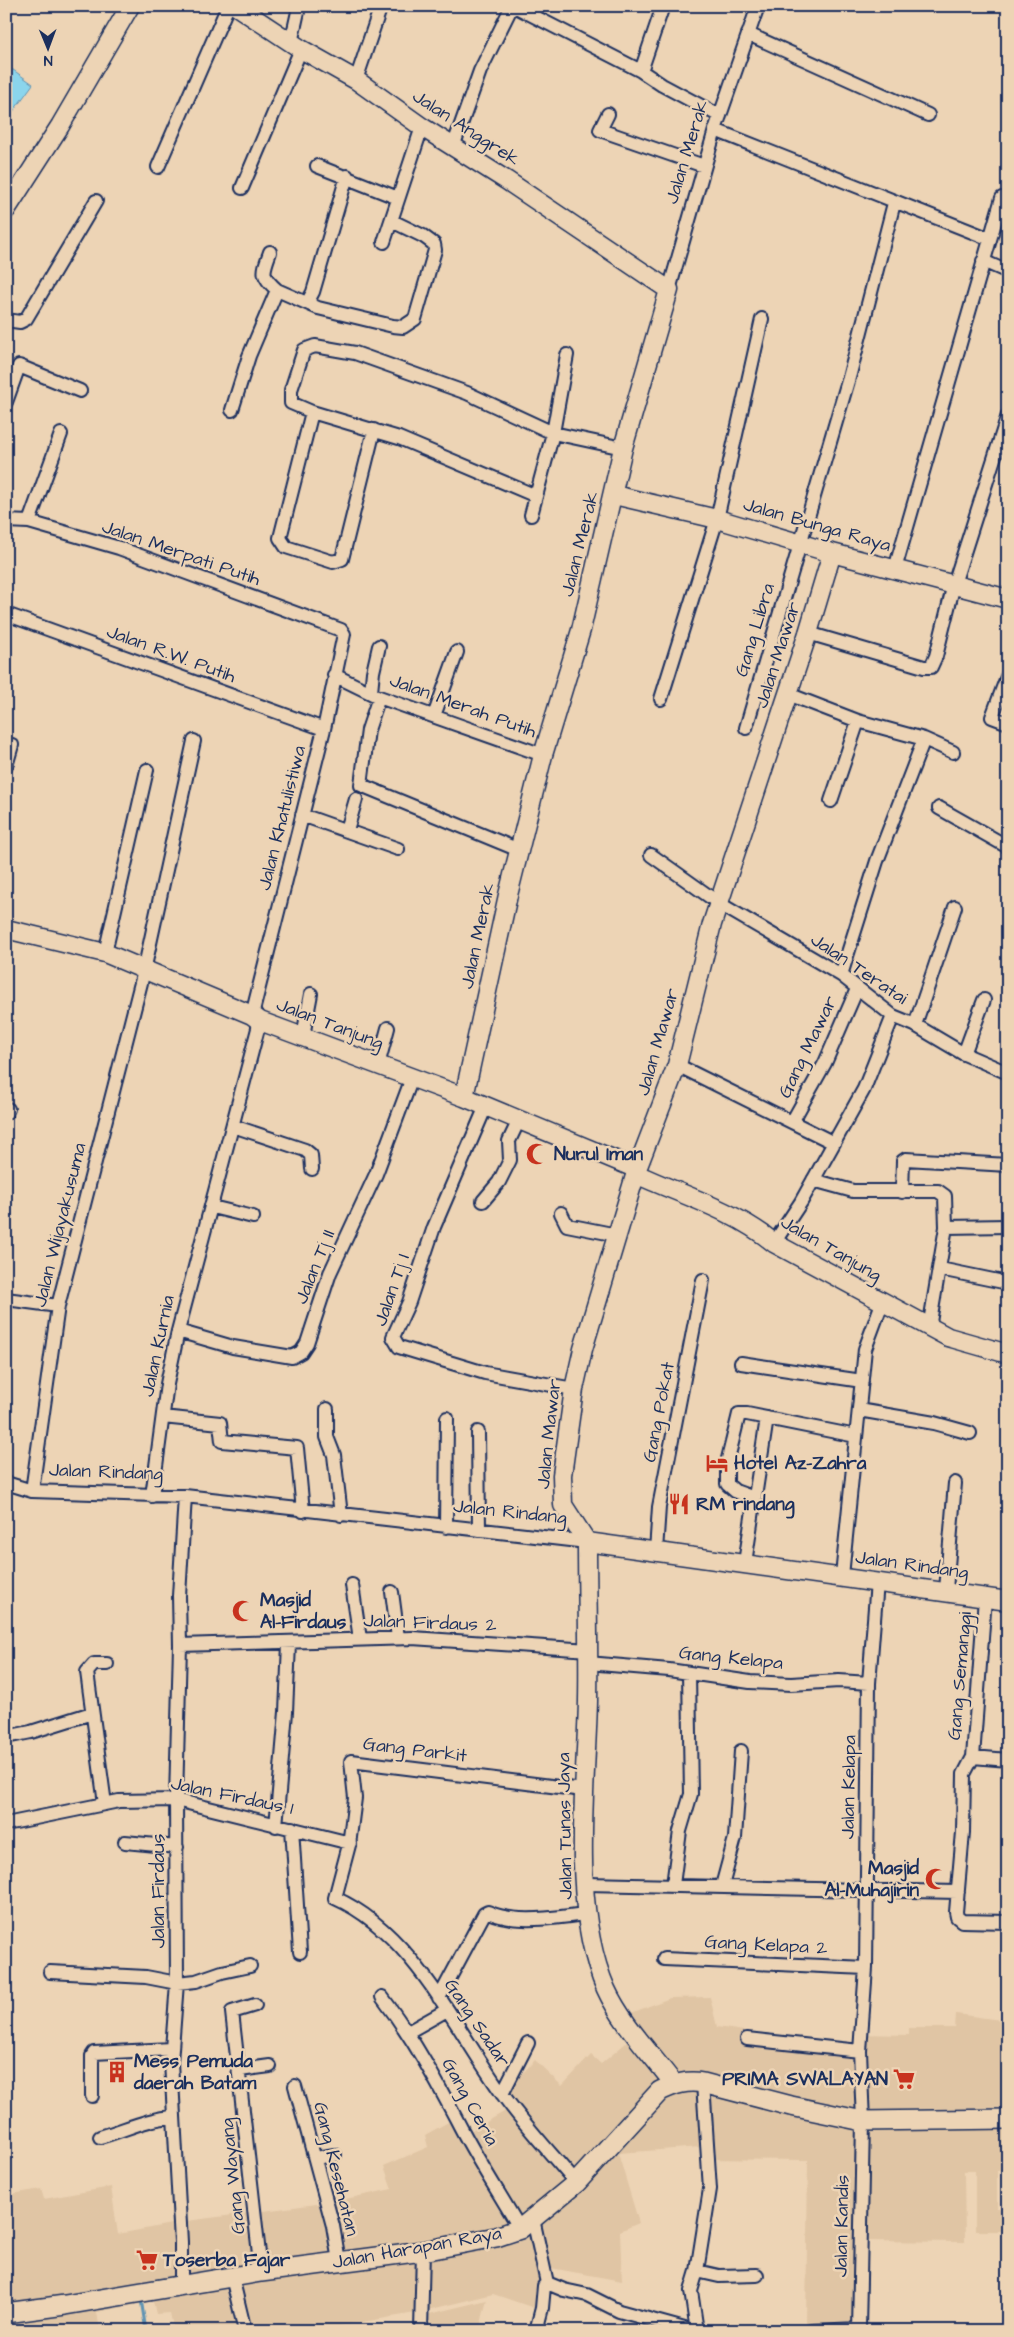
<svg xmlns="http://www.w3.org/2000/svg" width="1014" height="2337" viewBox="0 0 1014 2337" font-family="'Architects Daughter',sans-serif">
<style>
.built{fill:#e0c5a4}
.water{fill:#8bd5ec;stroke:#5e93b3}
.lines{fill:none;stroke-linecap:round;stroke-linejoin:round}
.stream{stroke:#5e93b3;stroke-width:3}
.street-casing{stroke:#1b2f5e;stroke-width:16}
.secondary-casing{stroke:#1b2f5e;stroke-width:21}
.primary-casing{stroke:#1b2f5e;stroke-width:22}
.street{stroke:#edd4b5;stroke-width:12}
.secondary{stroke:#edd4b5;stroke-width:18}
.primary{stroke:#edd4b5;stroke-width:19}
.labels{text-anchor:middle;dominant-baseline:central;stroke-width:5;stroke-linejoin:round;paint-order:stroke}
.street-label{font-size:19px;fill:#1b2f5e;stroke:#edd4b5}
.poi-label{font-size:19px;font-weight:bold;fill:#1b2f5e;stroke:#edd4b5;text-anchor:start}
</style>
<rect width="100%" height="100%" fill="#edd4b5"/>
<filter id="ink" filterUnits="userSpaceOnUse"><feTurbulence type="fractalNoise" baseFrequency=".02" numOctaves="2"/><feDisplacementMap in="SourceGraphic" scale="10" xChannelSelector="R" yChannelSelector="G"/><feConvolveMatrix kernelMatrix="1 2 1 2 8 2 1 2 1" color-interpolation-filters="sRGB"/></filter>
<g filter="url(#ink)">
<path class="built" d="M710,1997l7,30 139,21 1,-14 52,1v-7h46l1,-14 52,7v149l-11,1v37l11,1v22h-33v-60h-11l1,71 -100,-1 -2,85h-57l2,-166 -107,-1v-12l-83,6 21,70 -19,8 2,50 -82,-15 1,18 -4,25 -44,-15 -78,19 -104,18h-137l-4,-18 -14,1 -3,-13 -56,11 3,19h-94v-136l35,-6 3,10 67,-12 7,47 69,-13 145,-19 60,-13 -8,-23 44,-19 -3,-12 27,-15 11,15 55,-31 -12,-13 29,-31 27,26 29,-31 10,9 38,-32 -13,-17 44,-17z
M487,2300l-8,31h-54v-16z"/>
<path class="water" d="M6,65l27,19 -21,29 -6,-4z"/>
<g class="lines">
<path class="stream" d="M141,2299l5,32"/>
<g class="street-casing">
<path id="street" d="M514,6l127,65 21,14 58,31
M748,34l180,81
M291,43l8,-36
M641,71l22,-65
M356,80l25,-74
M608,114l-8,16 104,36
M715,130l275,109
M453,147l27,-76 32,-65
M317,166l81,32
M158,167l70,-161
M242,188l59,-139
M384,242l38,-115
M270,252c-7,20 -10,23 7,38
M983,261l25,11
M669,290l46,-160 43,-124
M307,303l6,-11 34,-116
M6,320l14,2 6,-3 70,-118
M6,402l13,-36 61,25
M232,410l17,-54 28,-66 41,18 75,18 10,1 12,-8 20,-69 -1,-6 -11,-8 -31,-15
M312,412l-32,126 6,9 47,15 9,-3 32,-129
M536,496l-137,-58 -87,-26 -21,-9v-13l13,-40 11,-4 40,7 112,40 86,40 70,15
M531,515l22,-82 14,-78
M6,521l23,1 90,26 222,82 3,4 -20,95 -72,286
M29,522l32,-88
M895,569l107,-371
M6,614l318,115
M808,633l116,34h7l5,-11 18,-72 54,-169
M1008,674l-16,43 16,6
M334,675l45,22 164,58
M371,692l2,-20 6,-26
M788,694l70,27 66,18 29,13
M379,697l-11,33 -7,55 158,65
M661,699l56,-180 45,-200
M434,716l23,-64
M746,728l104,-354 44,-171
M6,766l6,-21
M831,801l27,-80
M939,808l69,39
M302,815l96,34
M347,830l9,-31
M651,855l69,49 121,71 52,41 22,9 49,29 44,19
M105,953l42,-183
M841,975l36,-114 47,-122
M915,1025l40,-118
M303,1036l8,-42
M964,1054l20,-54
M378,1065l10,-37
M677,1065l157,78
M486,1106l-52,121 -25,75 -16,35 6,10 86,26 89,16
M6,1113l2,-4
M792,1122l33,-59 32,-74
M233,1126l72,24 6,5 1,14
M813,1180l40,11h85l7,5 1,31 -17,101
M902,1192l1,-31 3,-2 102,6
M483,1201l16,-19 11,-22 -1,-19 10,-21
M212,1207l41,10
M561,1213l6,12 50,10
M946,1227l62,-1
M774,1243l27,-41 63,-113 29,-73
M940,1269l68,14
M6,1299l52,7
M178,1331l55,16 59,10 9,-5 6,-9 23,-70 46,-99 36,-96
M741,1363l121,18
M327,1409v28l7,18 7,60
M859,1410l75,13 36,10
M163,1417l57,6 2,18 75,7 6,63
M478,1432l1,98
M6,1483l26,8 153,5 402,46
M32,1491l26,-185 86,-335 50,-230
M152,1496l15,-112 11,-53 82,-310
M754,1498l-19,-7 -8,-7v-21l12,-49h8l109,22
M446,1527l1,-109
M656,1551l3,-44 44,-227
M745,1563l22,-145
M842,1576l23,-227 17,-46
M352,1585l8,54
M946,1590l9,-107
M392,1592l6,46
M985,1598l-12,159 -9,17 -1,58 -7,80 1,5 5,4 46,1
M180,1645l232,-7 177,12
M588,1663l81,7 81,12 41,2 48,-3 30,2
M6,1737l25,-5 61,-19
M973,1757l35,3
M105,1804l-18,-132 7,-8h13
M6,1824l113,-23 57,-1 174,43
M276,1826l10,-114 3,-68
M292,1828l8,124
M125,1842l52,5
M586,1884l372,8
M673,1885l7,-54 11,-37 -2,-121
M722,1886l13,-48 6,-87
M664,1959l202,9
M50,1972l96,5 31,6 19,-2 26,-9 28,-6
M382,1997c32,42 56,87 80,133 18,34 39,66 58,99
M439,1998l45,-84 4,-2c30,13 67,5 99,2
M255,2005l-23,7 29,260
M408,2032l39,-22
M747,2039l113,12
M240,2070l30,-4
M295,2086l38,140 6,35
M502,2094l26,-51
M92,2096v-40l2,-3 77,-4
M100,2137c25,-7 48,-19 74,-20
M315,2158l20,-3
M576,2183c-25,-30 -53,-59 -75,-91 -47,-66 -89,-160 -166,-194l14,-53 6,-47 -4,-37 232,29
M533,2219l14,64 -3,3 -2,22 -6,23
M697,2271l22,5 38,-1
M232,2277l13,54
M547,2283l17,7 23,5 32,16 73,20
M181,2285v-43l-10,-180 6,-79 -1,-183 4,-155 -1,-49 6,-100
M421,2331l2,-80
M697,2331l-6,-40 6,-20 13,-82 -7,-106
M812,2331l47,-2
M859,2331l4,-210 -3,-70 6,-83 3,-285 8,-101"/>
</g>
<g class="secondary-casing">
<path id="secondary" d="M236,6l65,43 55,31 66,47 84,53 163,110 -46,158 -42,182 -38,125 -35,140 -44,202
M6,210l54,-84 70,-120
M614,495l103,24 115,34 176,46
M6,929l99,24 147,62 8,6 204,76 173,72
M636,1174c46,21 98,36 138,69l174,94 60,17
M587,1542l-24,-37 -1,-30 12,-86 9,-40 54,-180 40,-104 35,-141 96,-291 24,-80
M587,1542c0,53 2,106 1,159 -2,88 -18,206 18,288 16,35 45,64 68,95
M587,1542l421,59"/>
</g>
<g class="primary-casing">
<path id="primary" d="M6,2313l59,-8 196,-33 162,-21 73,-14 24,-8 56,-46 84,-92c15,-7 27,-11 43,-8l88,23 72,15 145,-2"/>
</g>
<use href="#street" class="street"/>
<use href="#secondary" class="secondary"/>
<use href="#primary" class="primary"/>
</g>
</g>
<defs>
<g id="mosque-bare" transform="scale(1.725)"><path d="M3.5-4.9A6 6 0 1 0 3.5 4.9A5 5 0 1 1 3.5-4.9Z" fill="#c8321e" stroke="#edd4b5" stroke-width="2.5" paint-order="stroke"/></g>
<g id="hotel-bare" transform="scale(1.725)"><path d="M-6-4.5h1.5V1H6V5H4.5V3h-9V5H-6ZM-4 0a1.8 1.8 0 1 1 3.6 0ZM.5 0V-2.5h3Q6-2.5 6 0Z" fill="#c8321e" stroke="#edd4b5" stroke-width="2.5" paint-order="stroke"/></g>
<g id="restaurant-bare" transform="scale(1.725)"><path d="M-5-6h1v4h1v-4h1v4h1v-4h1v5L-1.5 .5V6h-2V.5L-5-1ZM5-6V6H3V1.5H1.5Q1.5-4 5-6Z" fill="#c8321e" stroke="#edd4b5" stroke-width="2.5" paint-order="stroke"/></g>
<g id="building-bare" transform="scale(1.725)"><path d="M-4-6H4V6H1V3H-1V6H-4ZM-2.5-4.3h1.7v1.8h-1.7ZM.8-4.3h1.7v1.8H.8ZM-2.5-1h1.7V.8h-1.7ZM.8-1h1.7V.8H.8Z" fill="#c8321e" stroke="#edd4b5" stroke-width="2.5" paint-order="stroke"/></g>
<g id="supermarket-bare" transform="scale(1.725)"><path d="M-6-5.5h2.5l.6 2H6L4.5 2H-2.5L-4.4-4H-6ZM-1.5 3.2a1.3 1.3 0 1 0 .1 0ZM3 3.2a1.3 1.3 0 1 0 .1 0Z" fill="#c8321e" stroke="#edd4b5" stroke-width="2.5" paint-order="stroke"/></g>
</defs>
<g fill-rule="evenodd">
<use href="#mosque-bare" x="537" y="1154"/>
<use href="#hotel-bare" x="717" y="1463"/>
<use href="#restaurant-bare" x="679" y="1504"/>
<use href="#mosque-bare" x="243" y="1611"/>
<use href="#mosque-bare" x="936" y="1879"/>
<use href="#building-bare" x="117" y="2072"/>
<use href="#supermarket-bare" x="904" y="2079"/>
<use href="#supermarket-bare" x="147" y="2260"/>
</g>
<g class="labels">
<g class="street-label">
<text transform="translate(466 128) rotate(33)">Jalan Anggrek</text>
<text transform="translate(687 152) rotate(-73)">Jalan Merak</text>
<text transform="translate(817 525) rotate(16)">Jalan Bunga Raya</text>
<text transform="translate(580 544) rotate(-76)">Jalan Merak</text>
<text transform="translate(181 553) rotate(19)">Jalan Merpati Putih</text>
<text transform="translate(755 630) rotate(-73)">Gang Libra</text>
<text transform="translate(171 654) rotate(20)">Jalan R.W. Putih</text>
<text transform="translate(778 655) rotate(-72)">Jalan Mawar</text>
<text transform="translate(463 706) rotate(20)">Jalan Merah Putih</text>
<text transform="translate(282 818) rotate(-76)">Jalan Khatulistiwa</text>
<text transform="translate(478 936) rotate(-78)">Jalan Merak</text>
<text transform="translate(859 969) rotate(34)">Jalan Teratai</text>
<text transform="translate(330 1024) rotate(21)">Jalan Tanjung</text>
<text transform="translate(658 1042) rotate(-74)">Jalan Mawar</text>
<text transform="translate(808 1047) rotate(-64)">Gang Mawar</text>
<text transform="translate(60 1225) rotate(-76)">Jalan Wijayakusuma</text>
<text transform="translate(831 1249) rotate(30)">Jalan Tanjung</text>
<text transform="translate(315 1267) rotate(-68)">Jalan Tj II</text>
<text transform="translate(392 1290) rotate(-71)">Jalan Tj I</text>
<text transform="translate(158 1346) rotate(-78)">Jalan Kurnia</text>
<text transform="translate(659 1412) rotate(-79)">Gang Pokat</text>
<text transform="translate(549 1434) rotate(-84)">Jalan Mawar</text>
<text transform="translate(106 1472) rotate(2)">Jalan Rindang</text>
<text transform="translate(510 1512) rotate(6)">Jalan Rindang</text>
<text transform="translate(912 1565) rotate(8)">Jalan Rindang</text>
<text transform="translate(430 1623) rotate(2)">Jalan Firdaus 2</text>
<text transform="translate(731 1658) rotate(6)">Gang Kelapa</text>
<text transform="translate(960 1676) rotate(-85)">Gang Semanggi</text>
<text transform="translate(415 1750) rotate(7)">Gang Parkit</text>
<text transform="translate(849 1787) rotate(-89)">Jalan Kelapa</text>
<text transform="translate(232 1796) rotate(12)">Jalan Firdaus 1</text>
<text transform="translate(565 1826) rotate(-91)">Jalan Tunas Jaya</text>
<text transform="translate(158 1891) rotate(-90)">Jalan Firdaus</text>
<text transform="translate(766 1945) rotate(3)">Gang Kelapa 2</text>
<text transform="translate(477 2023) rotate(56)">Gang Sadar</text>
<text transform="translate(470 2102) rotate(61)">Gang Ceria</text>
<text transform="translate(336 2169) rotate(76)">Gang Kesehatan</text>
<text transform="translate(233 2176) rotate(-96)">Gang Wayang</text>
<text transform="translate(842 2226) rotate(-89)">Jalan Kandis</text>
<text transform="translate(417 2248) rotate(-10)">Jalan Harapan Raya</text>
</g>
<g class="poi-label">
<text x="554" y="1154">Nurul Iman</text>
<text x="734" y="1463">Hotel Az-Zahra</text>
<text x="696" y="1504">RM rindang</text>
<text x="260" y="1600">Masjid<tspan x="260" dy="22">Al-Firdaus</tspan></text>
<text x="919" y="1868" text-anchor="end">Masjid<tspan x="919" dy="22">Al-Muhajirin</tspan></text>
<text x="134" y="2061">Mess Pemuda<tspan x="134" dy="22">daerah Batam</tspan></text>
<text x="888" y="2079" text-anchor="end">PRIMA SWALAYAN</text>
<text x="163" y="2260">Toserba Fajar</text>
</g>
</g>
<rect width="1014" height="2337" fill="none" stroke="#edd4b5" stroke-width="25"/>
<rect x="12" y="12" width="989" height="2312" fill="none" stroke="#1b2f5e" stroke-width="2" filter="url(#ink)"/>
<g transform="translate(48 48) rotate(179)" stroke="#edd4b5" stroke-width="4" paint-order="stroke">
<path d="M0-4L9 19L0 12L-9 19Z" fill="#1b2f5e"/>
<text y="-8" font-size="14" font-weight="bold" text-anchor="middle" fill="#1b2f5e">N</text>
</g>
</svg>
